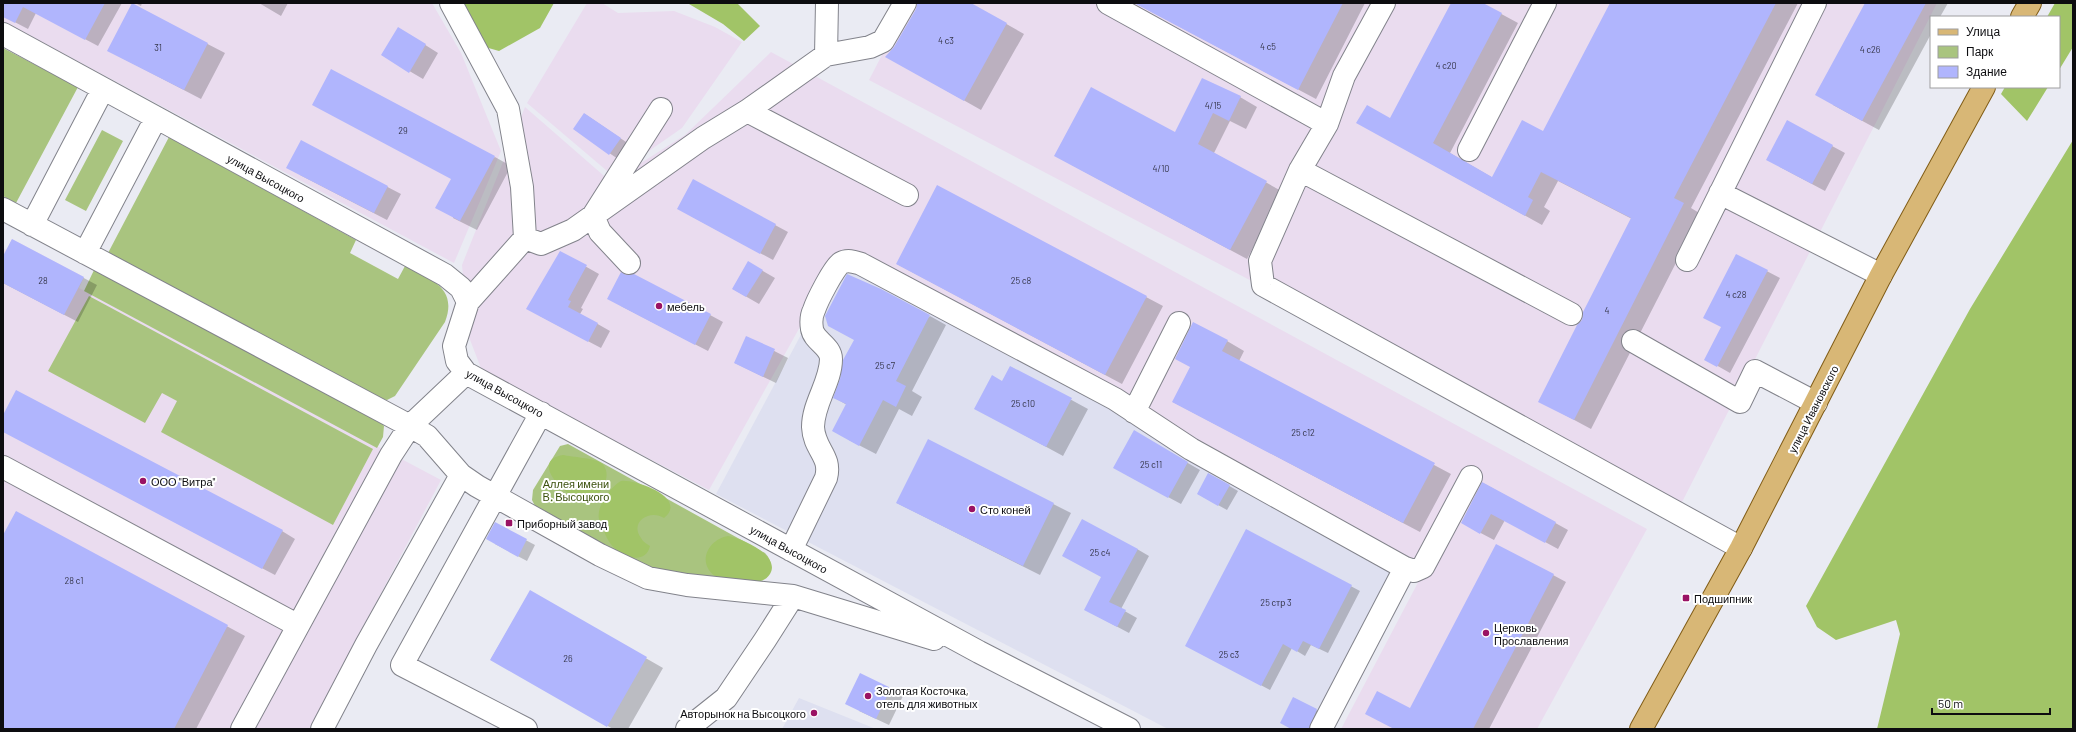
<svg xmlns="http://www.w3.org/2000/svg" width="2076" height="732" viewBox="0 0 2076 732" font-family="Barlow,sans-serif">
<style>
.built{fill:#dee0f0}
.industrial{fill:#eadcef}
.green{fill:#a9c47f}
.forest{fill:#a1c467}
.shadow{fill:#0003}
.building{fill:#b0b5fd}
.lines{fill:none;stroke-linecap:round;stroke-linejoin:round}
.minor-casing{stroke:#82838b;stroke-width:24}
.major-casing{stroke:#805c16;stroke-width:24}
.minor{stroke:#fff;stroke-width:22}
.major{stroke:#d8b776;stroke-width:22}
.poi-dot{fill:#9a1264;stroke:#fff;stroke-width:1.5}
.labels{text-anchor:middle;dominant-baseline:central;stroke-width:4;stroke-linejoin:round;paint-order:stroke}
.number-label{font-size:9px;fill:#36374b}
.street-label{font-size:11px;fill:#0d0d10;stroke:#fff}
.poi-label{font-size:11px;fill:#0d0d10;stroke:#fff;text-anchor:start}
.park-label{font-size:11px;fill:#3b510c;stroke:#fff}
</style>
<rect width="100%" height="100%" fill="#eaebf3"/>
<path class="built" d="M844,254l553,316 -84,159h-145l-452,-235z
M799,698l77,31h-94z"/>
<path class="industrial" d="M3,3h429l29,50 40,98 -47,112 -451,-242z
M587,3h15l16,10 56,-2 41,16 27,15 -60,86 -69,48 -86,-73z
M909,3h1028l-257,503 -811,-426z
M771,52l876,477 -110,200h-196l82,-156 -584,-316 -130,233 -227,-119 -13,-34 -7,-72 63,-158 86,75 74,-47z
M12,239l72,38 -5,11 362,192 -132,249h-306v-481l3,2z"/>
<path class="green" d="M3,48l75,39 -62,116 -13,-7z
M102,130l21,11 -37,70 -21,-11z
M169,137l187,103 -6,13 48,26 7,-13c26,13 53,22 40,56l-50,74 -8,4 -5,-1 -274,-146z
M95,268l283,150 6,8 -1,11 -6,11 -293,-157z
M89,296l284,153 -40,76 -172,-93 16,-31 -15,-8 -17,30 -97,-52z
M568,444l197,109c11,11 7,27 -9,28l-99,-10 -23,-10 -98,-53 -4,-8 1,-10 27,-44z"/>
<path class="forest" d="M462,3h92l-14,25 -41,23 -21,-6z
M684,3h53l23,23 -16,15 -21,-17 -34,-20z
M2055,3h18v44l-14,23v-53h-12z
M2005,87h43l-21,34 -26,-27z
M2073,140v589h-196l23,-95 -4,-14 -60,20 -19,-13 -11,-21 164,-297z
M563,455c9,2 31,3 38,8 14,10 -1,37 -15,38 -15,1 -60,-40 -23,-46z
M621,481c14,-2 68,17 43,37 -14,-9 -35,4 -23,20 2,4 6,6 9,8 -5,21 -31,10 -40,-3 -5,-7 -7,-16 -11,-24 -3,-12 11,-32 22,-38z
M728,536c14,2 53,20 42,38 -4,6 -9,8 -16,7 -11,0 -29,1 -39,-5 -19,-14 -6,-37 13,-40z"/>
<path class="shadow" d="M3,3h119l-24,43 -62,-33 -8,16 -25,-13z
M135,3h7l-1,3z
M259,3h29l-7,13z
M917,3h52l55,31 -43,76 -78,-44 -8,-18 22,-38z
M1135,3h230l-49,96z
M1452,3h29l37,20 -68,130 43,25 51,-46 67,-129h187l-107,205 10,6 -110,215 -52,-28 44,-81 49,-101 -74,-38 -14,26 6,4 -8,14 -168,-93 17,-12z
M1866,3h82l-8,14h-9v17l-52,96 -46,-25z
M132,5l93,48 -24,46 -92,-48z
M411,36l27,17 -15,26 -41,-24z
M1240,97l17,10 -11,22 -16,-8 -16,32 69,39 -36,67 -175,-94 103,-31z
M585,114l44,30 -11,15 -44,-30z
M301,142l100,52 -14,26 -87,-45z
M1832,146l13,7 -20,38 -45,-24z
M495,157l16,9 -34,64 -24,-12 -1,-39z
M691,216l84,9 13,7 -15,28z
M12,240l85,45 -19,37 -75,-39v-25z
M560,252l39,22 -18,34 2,1 -3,5 30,17 -9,17 -61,-32z
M1736,255l44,23 -50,95 -14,-8z
M749,263l26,15 -16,26 -26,-15z
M897,264l249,33 17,9 -41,78z
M621,306l89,9 13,7 -15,29z
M930,316l16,9 -34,66 10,6 -10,19 -13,-7 -23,45 -27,-14 -2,-35 -12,-7z
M747,337l41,21 -12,25 -41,-20z
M1227,341l17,10 -5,10 212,113 -31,58 -247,-130z
M1011,367l77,42 -25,47 -70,-38 10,-36z
M3,417l279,114 13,8 -20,36 -272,-144z
M1134,432l66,38 -19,34 -54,-29z
M928,441l143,72 -31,62 -143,-72z
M1209,474l29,17 -11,19 -29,-16z
M1483,483l85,47 -10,19 -53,-29 -11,20 -19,-10z
M16,512l229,124 -49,93h-193v-192z
M495,524l40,21 -8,16 -32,-17z
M1247,531l113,60 -32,62 -17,-8 -6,11 -13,-8 -22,42 -75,-40z
M1137,549l12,7 -28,53 16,9 -8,15 -32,-17 5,-39z
M1553,575l13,7 -77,147h-94l16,-19z
M530,592l133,76 -35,61h-15l-122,-70z
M890,689l13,7 -14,29 -30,-14z
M1294,698l31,17 -7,14h-26z"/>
<path class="building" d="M3,3h102l-20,37 -62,-33 -8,16 -12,-6z
M132,3l76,40 -24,47 -77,-39z
M917,3h54l36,20 -43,78 -79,-44 9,-10 22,-38z
M1134,3h209l-45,87z
M1451,3h32l19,10 -69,130 59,34 30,-57 21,11 67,-128h166l-102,195 10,5 -110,217 -36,-18 39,-77 5,-5 1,-8 48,-94 -90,-46 -13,25 5,3 -8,16 -169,-93 11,-18 23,13z
M1865,3h61l-64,118 -47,-26z
M398,27l28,17 -17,29 -28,-18z
M331,69l164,87 -35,65 -25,-13 16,-29 -139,-74z
M1202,78l39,18 -12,25 -16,-8 -15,31 69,37 -37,69 -176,-94 37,-69 84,45z
M584,113l37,25 -12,17 -36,-26z
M1787,120l46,25 -21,39 -46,-24z
M301,140l87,46 -14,27 -88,-45z
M693,179l83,45 -16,30 -83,-45z
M937,185l210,111 -42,79 -209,-111z
M12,239l72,38 -20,38 -61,-32v-27z
M560,251l27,14 -19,35 3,1 -3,6 30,16 -10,19 -62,-33z
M1736,254l32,16 -51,97 -13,-7 17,-33 -18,-9z
M748,261l15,9 -17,27 -14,-8z
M621,272l5,3 8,-1 77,40 -16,31 -88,-46z
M847,274l34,15 49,26 -34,66 10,5 -10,21 -13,-7 -24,46 -27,-15 14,-27 -13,-6 7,-19 3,-19 11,-20 -26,-14 -3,-10z
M1193,322l35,18 -6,11 213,112 -32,60 -231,-121 18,-35 -15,-8z
M746,336l29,13 -12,28 -29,-14z
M1010,366l62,32 -26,49 -72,-38 18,-34 10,6z
M16,390l267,140 -21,39 -259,-137v-17z
M1134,430l54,32 -20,36 -55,-30z
M928,439l126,64 -31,63 -127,-63z
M1208,473l22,12 -12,21 -21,-12z
M1482,482l74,40 -11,21 -54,-29 -11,20 -19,-11z
M16,511l212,114 -54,104h-171v-194z
M1082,519l56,30 -29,53 17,8 -9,17 -33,-17 17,-33 -39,-21z
M495,522l32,17 -9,18 -32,-18z
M1246,529l106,56 -33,64 -16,-8 -6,11 -14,-8 -22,42 -76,-40z
M1496,544l58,30 -81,155h-79l-29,-15 12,-23 33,17z
M530,590l117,67 -40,70 -117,-67z
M860,673l31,15 -15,31 -31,-15z
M1293,697l24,12 -8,20h-18l-11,-6z"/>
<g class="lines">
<g class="minor-casing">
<path id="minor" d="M451,3l57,106 14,78 3,51
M1108,3l219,121
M1384,3l-40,73 -17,48 -27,46 -40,91 3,24 478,263
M3,34l442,241 16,13 7,14 -14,44 3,15 9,12 513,279 150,77
M826,55l44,-8 13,-6 22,-38
M747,111l160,84
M1469,150l76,-147
M1300,170l271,144
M1720,193l161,82
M3,209l407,217 17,10 34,39 16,11 123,69 48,23 39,7 106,11 141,43
M32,225l71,-136
M85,253l71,-135
M1687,260l128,-257
M629,263l-29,-31 -7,-16 68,-107
M468,302l57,-64 16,6 32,-14 130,-92 44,-27 79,-56 1,-52
M1633,341l107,61 15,-31 61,32
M1134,412l45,-89
M3,467l294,158
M791,550l35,-72c6,-22 -12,-28 -13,-51 0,-24 18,-45 18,-68 0,-13 -17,-18 -19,-30 -1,-6 -1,-13 2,-19 3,-9 20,-43 27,-47 7,-4 14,-1 20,1l254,135 76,50 214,119 -84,161
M1405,568l9,3 9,-4 48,-90
M242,729l149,-274 19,-29 56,-53
M322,729l44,-84 95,-170
M526,729l-124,-64 139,-252
M687,729l39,-31 39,-58 28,-44"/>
</g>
<g class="major-casing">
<path id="major" d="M2022,17l8,-14
M1641,729l100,-181 140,-273 103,-188"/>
</g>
<use href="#minor" class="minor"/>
<use href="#major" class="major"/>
</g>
<g class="poi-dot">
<circle cx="659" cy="306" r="4"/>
<circle cx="143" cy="481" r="4"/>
<circle cx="972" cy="509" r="4"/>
<rect x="505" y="519" width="8" height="8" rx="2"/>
<rect x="1682" y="594" width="8" height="8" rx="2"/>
<circle cx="1486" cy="633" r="4"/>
<circle cx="868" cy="696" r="4"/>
<circle cx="814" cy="713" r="4"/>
</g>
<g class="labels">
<g class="number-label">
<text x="946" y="40">4 с3</text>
<text x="1268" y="46">4 с5</text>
<text x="158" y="47">31</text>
<text x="1870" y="49">4 с26</text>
<text x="1446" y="65">4 с20</text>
<text x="1213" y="105">4/15</text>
<text x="403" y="130">29</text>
<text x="1161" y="168">4/10</text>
<text x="43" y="280">28</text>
<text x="1021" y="280">25 с8</text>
<text x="1736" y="294">4 с28</text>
<text x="1607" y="310">4</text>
<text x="885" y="365">25 с7</text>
<text x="1023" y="403">25 с10</text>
<text x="1303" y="432">25 с12</text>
<text x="1151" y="464">25 с11</text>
<text x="1100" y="552">25 с4</text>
<text x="74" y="580">28 с1</text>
<text x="1276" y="602">25 стр 3</text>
<text x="1229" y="654">25 с3</text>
<text x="568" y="658">26</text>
</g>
<g class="street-label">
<text transform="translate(266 178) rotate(29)">улица Высоцкого</text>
<text transform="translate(505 393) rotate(29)">улица Высоцкого</text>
<text transform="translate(1813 409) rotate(-63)">улица Ивановского</text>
<text transform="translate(789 549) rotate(29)">улица Высоцкого</text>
</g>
<g class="poi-label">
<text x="667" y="306">мебель</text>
<text x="151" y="481">ООО "Витра"</text>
<text x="980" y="509">Сто коней</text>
<text x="517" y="523">Приборный завод</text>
<text x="1694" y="598">Подшипник</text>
<text x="1494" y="627">Церковь<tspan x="1494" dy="13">Прославления</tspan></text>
<text x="876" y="690">Золотая Косточка,<tspan x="876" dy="13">отель для животных</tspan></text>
<text x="806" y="713" text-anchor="end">Авторынок на Высоцкого</text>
</g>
<g class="park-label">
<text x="576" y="483">Аллея имени<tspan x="576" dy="13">В. Высоцкого</tspan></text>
</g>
</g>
<rect width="2076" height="732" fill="none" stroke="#0d0d10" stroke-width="8"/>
<rect x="1930" y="16" width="130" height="72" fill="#ffffff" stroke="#9e9e9f"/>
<rect x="1938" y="29" width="20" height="6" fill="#d8b776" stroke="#9e9e9f"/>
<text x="1966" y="36" font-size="12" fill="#0d0d10">Улица</text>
<rect x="1938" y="46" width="20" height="12" fill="#a9c47f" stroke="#9e9e9f"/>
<text x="1966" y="56" font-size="12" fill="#0d0d10">Парк</text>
<rect x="1938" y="66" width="20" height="12" fill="#b0b5fd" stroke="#9e9e9f"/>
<text x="1966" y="76" font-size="12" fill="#0d0d10">Здание</text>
<path d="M1932 708v6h118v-6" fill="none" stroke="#0d0d10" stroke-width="2"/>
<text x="1938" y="708" font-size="12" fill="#0d0d10" stroke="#ffffff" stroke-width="3" paint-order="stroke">50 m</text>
</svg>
